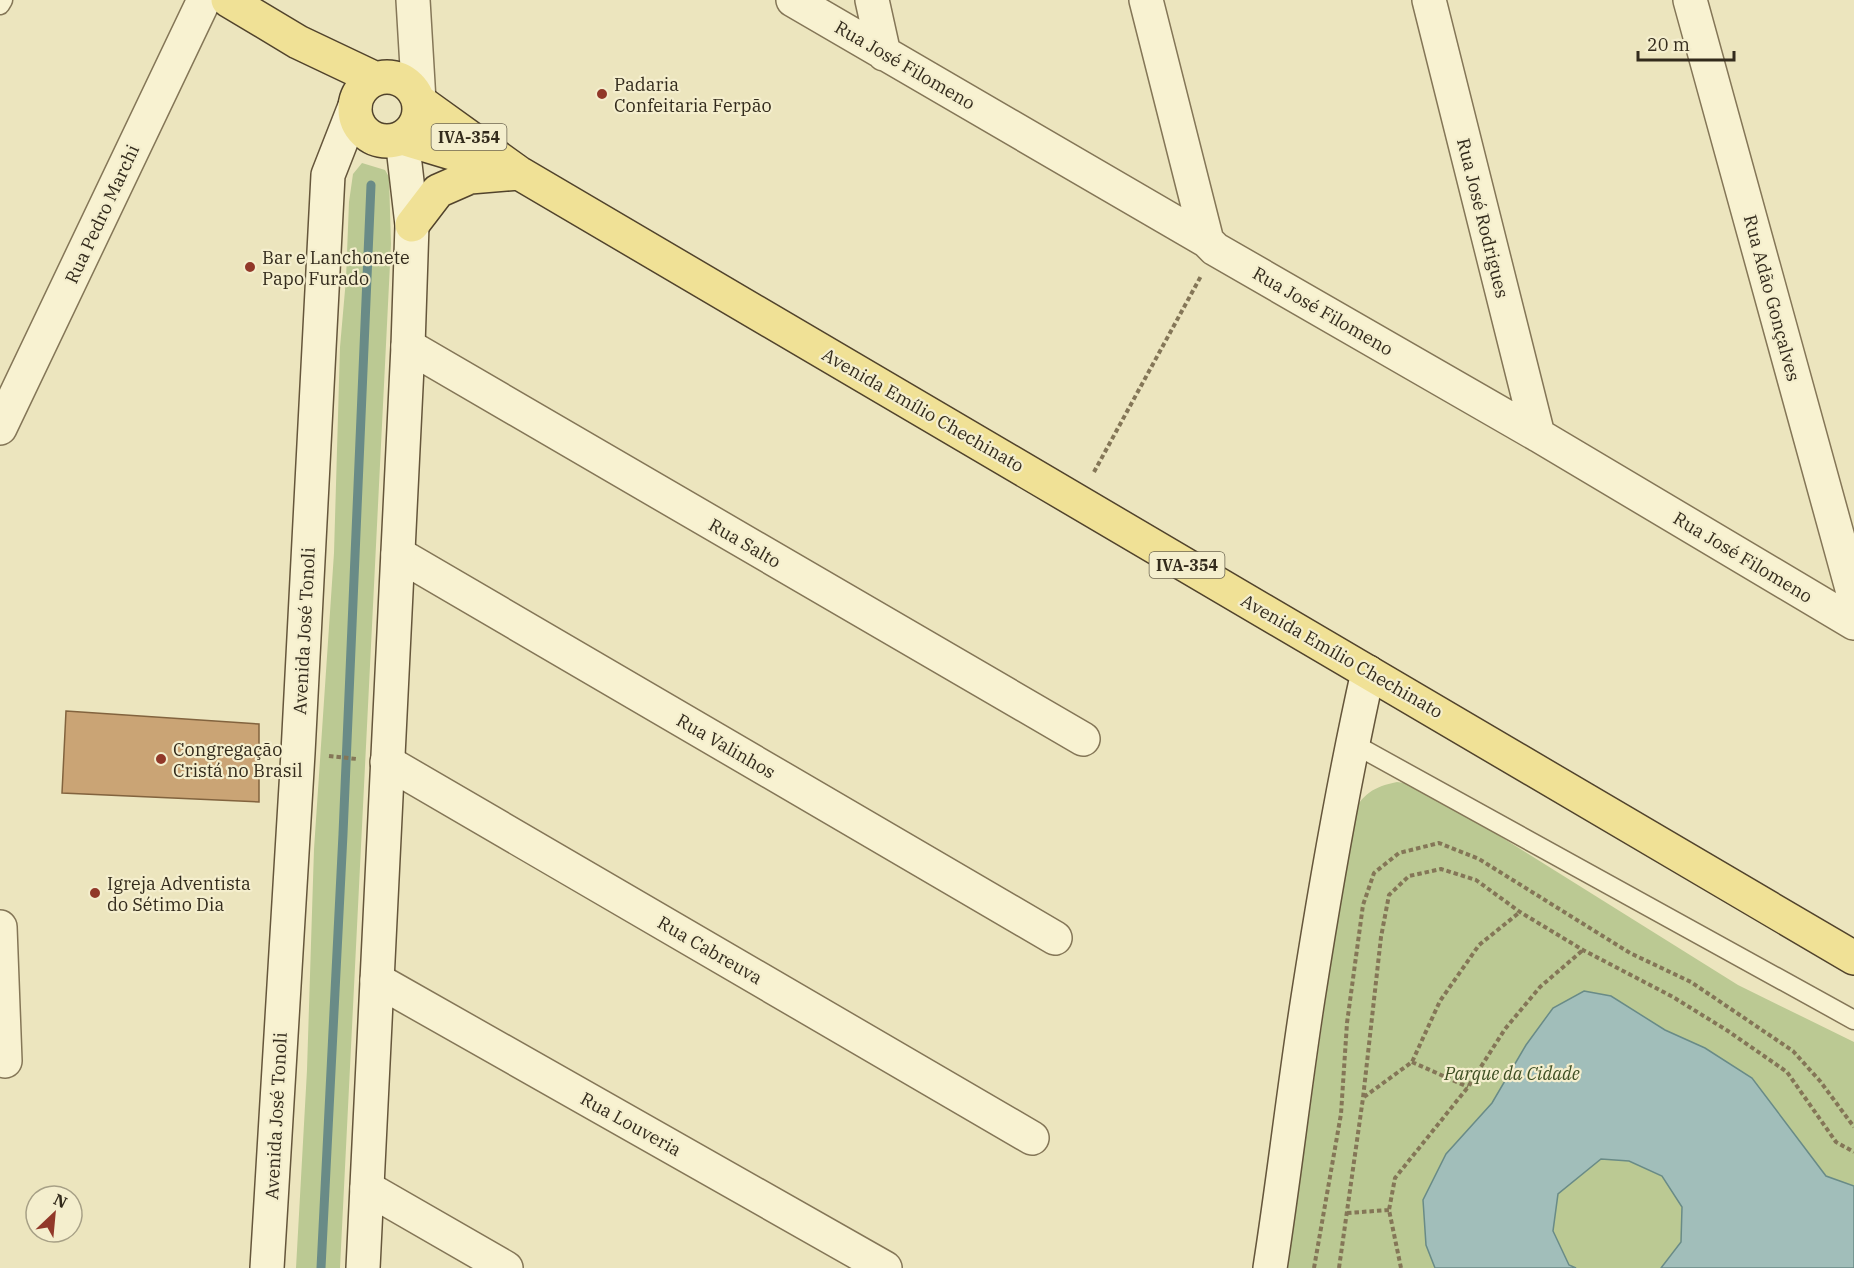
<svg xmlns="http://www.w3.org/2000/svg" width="1854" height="1268" viewBox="0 0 1854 1268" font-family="'IBM Plex Serif',serif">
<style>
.green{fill:#bbc993}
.water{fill:#a1beba;stroke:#698b87;stroke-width:1.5}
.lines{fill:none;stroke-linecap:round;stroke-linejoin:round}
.stream{stroke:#698b87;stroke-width:9}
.building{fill:#caa475;stroke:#82633e;stroke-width:1.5}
.lane-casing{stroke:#847657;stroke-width:21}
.street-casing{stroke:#847657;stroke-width:36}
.secondary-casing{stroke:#65563b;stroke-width:36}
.primary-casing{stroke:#51432c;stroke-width:36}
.path{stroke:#847657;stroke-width:4;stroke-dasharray:4.5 3;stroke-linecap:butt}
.lane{stroke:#f8f2d1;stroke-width:18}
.street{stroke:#f8f2d1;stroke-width:33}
.secondary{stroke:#f8f2d1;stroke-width:33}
.primary{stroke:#f0e196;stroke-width:33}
.poi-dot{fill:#913829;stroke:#f4eecd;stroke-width:2}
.labels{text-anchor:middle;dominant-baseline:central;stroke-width:4.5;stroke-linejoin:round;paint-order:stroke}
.shield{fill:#f4eecd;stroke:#6d6651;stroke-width:1.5}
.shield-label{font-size:16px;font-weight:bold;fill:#332b1c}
.street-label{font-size:18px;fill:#332b1c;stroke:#f4eecd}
.poi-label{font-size:18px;fill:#332b1c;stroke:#f4eecd;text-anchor:start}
.park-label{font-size:18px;font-style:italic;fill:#3e4f23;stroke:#f4eecd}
</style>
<rect width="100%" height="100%" fill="#ece5be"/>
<path class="green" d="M362,163l23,7 4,7 2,67 -51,1024h-44l11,-198 7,-221 20,-296 6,-206 6,-68 3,-77 4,-28z
M1397,782l15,2 14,6 312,195 116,57v226h-567l65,-452c10,-22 21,-29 45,-34z"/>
<path class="water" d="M1584,991l27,5 54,34 40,18 47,30 74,98 28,10v82h-193l20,-26 1,-35 -20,-31 -33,-15 -28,-2 -43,35 -5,37 16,34 7,3h-141l-9,-23 -3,-45 23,-46 46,-51 34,-58 27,-37z"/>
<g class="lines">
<path class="stream" d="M321,1268l22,-434 28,-649"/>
</g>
<path class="building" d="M66,711l193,13v78l-197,-9z"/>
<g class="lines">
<g class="lane-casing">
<path id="lane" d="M0,5l3,-5
M1352,743l502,277"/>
</g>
<g class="street-casing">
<path id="street" d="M413,0l6,101
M793,0l414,241 8,8 323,186 316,188
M872,0l12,54
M1146,0l61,241
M1429,0l109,435
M1690,0l164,596
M408,346l675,393
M0,428l204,-428
M398,554l657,384
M387,762l645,376
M0,927l5,134
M377,980l508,288
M367,1188l139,80"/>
</g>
<g class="secondary-casing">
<path id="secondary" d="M267,1268l31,-515 30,-578 27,-69
M363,1268l45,-922 4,-121 -10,-87
M1270,1268c14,-90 24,-180 38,-270 17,-109 36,-219 60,-326"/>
</g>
<g class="primary-casing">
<path id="primary" d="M228,0l70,42 78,37
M355 109a32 32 0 1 1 64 0a32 32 0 1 1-64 0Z
M419,101l100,72 1335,785
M402,138l93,28
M412,225l26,-34 32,-14 49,-4"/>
</g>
<path class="path" d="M1094,472l107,-196
M329,756l28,3
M1412,1062l56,25
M1364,1097l48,-35 28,-61 39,-56 41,-33
M1347,1213l42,-3
M1314,1268l27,-154 6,-91 16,-118 11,-32 25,-20 40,-10 40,16 151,94 61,29 102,69 27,30 34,46
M1339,1268l24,-170 18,-161 8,-42 20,-19 32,-7 35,11 44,32 63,38 90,47 55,34 59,41 49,70 18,10
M1401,1268l-12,-58 6,-32 73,-91 37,-58 35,-42 43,-37"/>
<use href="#lane" class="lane"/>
<use href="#street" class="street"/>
<use href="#secondary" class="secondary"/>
<use href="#primary" class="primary"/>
</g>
<g class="poi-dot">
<circle cx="602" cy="94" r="6"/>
<circle cx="250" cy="267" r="6"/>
<circle cx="161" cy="759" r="6"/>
<circle cx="95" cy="893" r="6"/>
</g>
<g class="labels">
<g class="shield">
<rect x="431.5" y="124" width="75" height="26" rx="4.5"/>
<rect x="1149.5" y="552" width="75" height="26" rx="4.5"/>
</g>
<g class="shield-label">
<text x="469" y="137">IVA-354</text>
<text x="1187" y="565">IVA-354</text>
</g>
<g class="street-label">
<text transform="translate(905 65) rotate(30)">Rua José Filomeno</text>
<text transform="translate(102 214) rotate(-65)">Rua Pedro Marchi</text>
<text transform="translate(1483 218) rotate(76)">Rua José Rodrigues</text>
<text transform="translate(1772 298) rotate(75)">Rua Adão Gonçalves</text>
<text transform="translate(1323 311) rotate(30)">Rua José Filomeno</text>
<text transform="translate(923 410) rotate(30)">Avenida Emílio Chechinato</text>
<text transform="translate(745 543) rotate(30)">Rua Salto</text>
<text transform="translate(1743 557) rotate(31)">Rua José Filomeno</text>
<text transform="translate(304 631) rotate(-87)">Avenida José Tonoli</text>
<text transform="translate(1342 656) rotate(30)">Avenida Emílio Chechinato</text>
<text transform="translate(726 746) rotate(30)">Rua Valinhos</text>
<text transform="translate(710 950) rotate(30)">Rua Cabreuva</text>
<text transform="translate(276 1116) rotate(-87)">Avenida José Tonoli</text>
<text transform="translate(631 1124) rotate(29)">Rua Louveria</text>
</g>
<g class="poi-label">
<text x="614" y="84">Padaria<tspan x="614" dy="21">Confeitaria Ferpão</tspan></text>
<text x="262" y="257">Bar e Lanchonete<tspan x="262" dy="21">Papo Furado</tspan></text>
<text x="173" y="749">Congregação<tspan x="173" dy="21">Cristá no Brasil</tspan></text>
<text x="107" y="883">Igreja Adventista<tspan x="107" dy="21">do Sétimo Dia</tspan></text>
</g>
<g class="park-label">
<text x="1512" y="1073">Parque da Cidade</text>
</g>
</g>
<g transform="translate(54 1214) rotate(26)"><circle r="28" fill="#f4eecd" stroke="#a7a086" stroke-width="1.5"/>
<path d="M0-4.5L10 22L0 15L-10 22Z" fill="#913829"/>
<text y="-9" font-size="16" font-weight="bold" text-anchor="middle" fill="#332b1c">N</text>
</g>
<path d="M1638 51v9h96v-9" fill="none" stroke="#332b1c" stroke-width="3"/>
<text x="1647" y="51" font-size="18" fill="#332b1c" stroke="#f4eecd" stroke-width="4.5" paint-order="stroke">20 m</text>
</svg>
